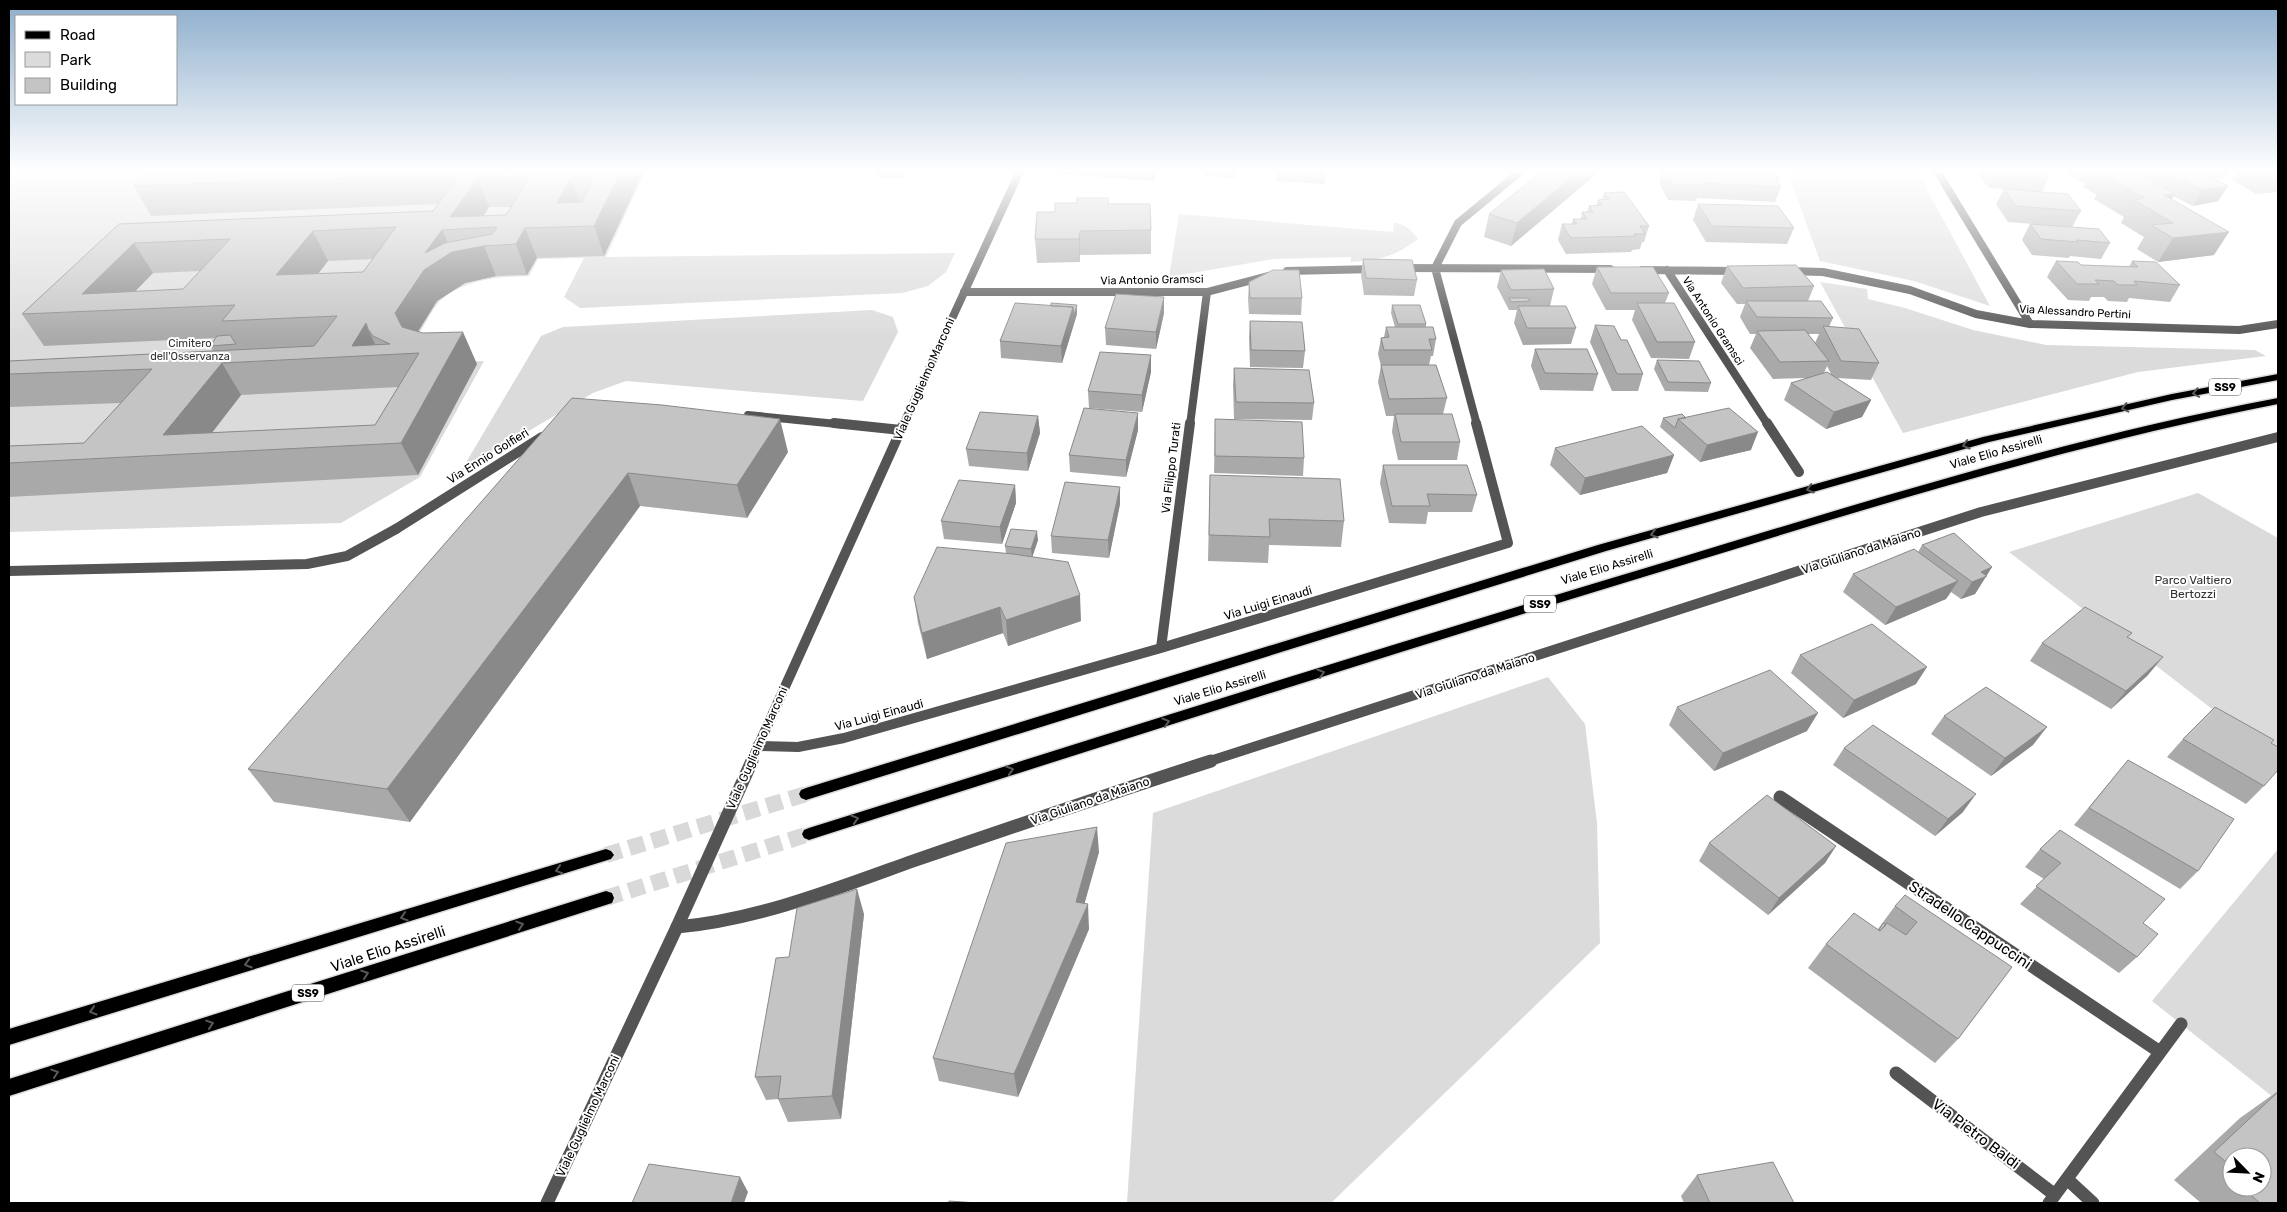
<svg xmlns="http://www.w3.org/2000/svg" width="2287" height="1212" viewBox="0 0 2287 1212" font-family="Rubik,sans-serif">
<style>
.green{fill:#dbdbdb}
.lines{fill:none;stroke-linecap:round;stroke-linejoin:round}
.primary-tunnel{stroke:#d9d9d9;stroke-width:16;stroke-dasharray:16 8;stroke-linecap:butt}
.primary-casing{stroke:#dbdbdb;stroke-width:3}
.service{stroke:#545454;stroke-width:10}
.minor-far2{stroke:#545454;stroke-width:8}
.minor-far1{stroke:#545454;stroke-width:10}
.minor{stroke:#545454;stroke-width:13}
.tertiary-far2{stroke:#545454;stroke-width:8}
.tertiary-far1{stroke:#545454;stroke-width:10}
.tertiary{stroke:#545454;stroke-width:13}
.primary{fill:#000;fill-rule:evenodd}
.wall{fill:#a9a9a9;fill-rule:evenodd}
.shaded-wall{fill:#898989}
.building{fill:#c4c4c4;stroke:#898989;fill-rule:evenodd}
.oneway{stroke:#595959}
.labels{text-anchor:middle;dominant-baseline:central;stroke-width:4;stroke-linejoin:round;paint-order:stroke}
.far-street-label{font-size:11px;fill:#000;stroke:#fff}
.far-park-label{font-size:11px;fill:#323232;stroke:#fff}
.shield{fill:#fff;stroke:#4c4c4c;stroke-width:1}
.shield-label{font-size:11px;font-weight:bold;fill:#000}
.street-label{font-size:12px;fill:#000;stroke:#fff}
.park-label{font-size:12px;fill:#323232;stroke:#fff}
.near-street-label{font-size:15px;fill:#000;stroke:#fff}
</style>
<rect width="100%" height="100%" fill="#fff"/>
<path class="green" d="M9,171h637l-40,86 349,-4 -9,19 -18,14 -26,7 -322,15 -16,-11 20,-39 -46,1 -9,17c-32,1 -64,3 -89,25 -9,9 -19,31 -27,43l25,19 46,-2 -64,116 -79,46 -332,9z
M1787,171h130l73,135 -76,-25 -94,-20z
M1179,214l214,18 1,-9c12,1 17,7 24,16 -24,18 -38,21 -67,23v-5l-78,2 -104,18z
M1820,282l47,7 1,10 37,9 68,22 73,15 209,5 11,6 -128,16 -235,61z
M872,310l21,7 5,15 -35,69 -237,-20 -33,12 -132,78 80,-135 22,-9z
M2198,493l80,45v222l-269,-208z
M1548,677l37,47 12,99 3,120 -269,260h-204l26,-390z
M2278,849v252l-126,-100z"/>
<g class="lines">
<path class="primary-tunnel" d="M606,855l200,-61
M606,898l203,-64"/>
<g class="primary-casing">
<path id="primary" d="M2278,374v6l-106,20 -183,42 -383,109 -800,249 -5,-2 -2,-4 2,-4 5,-2 792,-243 385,-108 189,-43z
M2278,398v6c-204,40 -403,102 -602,163 -290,88 -578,181 -867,273l-5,-2 -2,-4 2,-4 5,-2c286,-90 572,-181 860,-267 201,-61 402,-124 609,-163z
M606,849l5,2 3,4 -3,4 -602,186v-16z
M606,891l6,2 2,5 -2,5 -603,193v-17z"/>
</g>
<path class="service" d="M9,571l298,-7 40,-8 49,-27"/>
<path class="minor-far2" d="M1937,171l93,153
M1402,268l208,1
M1435,268l23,-45 63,-52
M1435,268l42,157
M1642,270l95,1
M1667,270l101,155
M1287,271l88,-2
M1789,271l34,1 87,18 66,24 54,10 209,6 39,-6
M964,292h243l61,-16
M748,415l99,10
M1190,425l17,-133"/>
<path class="minor-far1" d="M834,423l67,7
M1767,423l32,49
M396,529l146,-92
M1161,648l29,-225
M757,746l41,1 46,-9 317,-90 347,-105 -32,-120
M1207,762l774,-250 297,-75"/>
<path class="minor" d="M1780,797l380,255
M677,927c80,-7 161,-39 236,-66 99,-34 198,-68 298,-100
M1896,1073l159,122
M2067,1179l26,24
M2049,1203l132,-179"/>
<path class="tertiary-far2" d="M903,425l117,-254"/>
<path class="tertiary-far1" d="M751,762l153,-339"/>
<path class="tertiary" d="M547,1203l130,-276 75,-166"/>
<use href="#primary" class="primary"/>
</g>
<path class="wall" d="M218,171l-3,3 88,-3h341l-40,85 -67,2 -10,17 -31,1 -31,7 -28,18 -19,31 59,32 -59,111 -409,22v-51l75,-3 37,-40 -112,4v-46l204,-10 -3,-5 5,-8 -171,8 -22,-32 97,-90 314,-13 5,-7 -287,12 -17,-30zM489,207h22l-5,8 -22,1zM373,259l-10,13 -45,2 10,-13zM200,271l-17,18 -48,2 18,-18zM398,387l-23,38 -163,8 29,-38z
M875,171h30l-4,7 -25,-1z
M1049,171h108l-3,10 -105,-8z
M1204,171h33l-1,7 -32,-2z
M1261,171h65l-1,13 -49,-3v-9z
M1662,171l92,1 1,-1h19l5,7 -1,4 3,5 -6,15 -78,-4 -1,3 -28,-1 -9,-17z
M1978,171h68l4,5 -8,16 39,19 -9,16 -64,-5 -12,-18 8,-15 -15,-1 -12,-15z
M2069,171h159l-4,7h-11l15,8 -10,15 -25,5 -20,-10 -2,3 43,56 -56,7 -21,-13 7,-12 -23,-14 3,-6 -30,-18 3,-4 -14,-8 2,-3 -17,-10z
M2238,171h40v21l-22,2 -24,-14z
M1594,176l-83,70 -27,-9 5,-23z
M1604,193l45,33 -5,16h-2l-2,7 -8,1 -1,2 -65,2 -8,-14 4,-16h10l1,-5h8l1,-7h5l2,-6h7l2,-6h4z
M1108,204l43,26v24l-71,1v7l-43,1 -2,-24 20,-27z
M1698,204l96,24 -7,16 -81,-2 -13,-22z
M2030,224l80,19 -9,16 -31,-3 -1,2 -37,-3 -10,-15z
M1363,259l54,21 -3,16 -50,-1 -3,-20z
M2056,261l25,4 48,2 3,-6 48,24 -10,17 -41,-4 -2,4 -19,-1 -4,-4h-13l-2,4 -21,-1 -21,-23z
M1727,266l87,20 -6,15 25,17 -4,9 50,36 -8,17 -34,-2 34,22 -9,17 -36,12 -42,-29 7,-17 17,-5 -35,1 -23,-31 6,-14h-6l-10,-17 5,-13h-8l-16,-21zM1808,334h11l-4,9zM1827,366l4,8 -7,-1z
M1597,267l72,26 -4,10 30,39 -6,17 -38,-1 -19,-38 3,-10h-29l-14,-26z
M1501,270l53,19 -4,17h-16l42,22 -5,16 -48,1 -9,-22 3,-13h-8l-12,-23z
M1249,282l53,16 -1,17 -52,-1 -1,-15z
M1392,305l34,19v3l10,12 -3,17h-2l-2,9 18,33 -4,16 17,28 -3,18h-59l-6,-28 2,-16h-8l-8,-34 3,-16 -3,-12 3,-16 3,-1 2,-10h9l-4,-14z
M1051,306l26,8 -15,49 -61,-5 -1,-17z
M1164,313l-8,36 -50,-4 -1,-17z
M1250,321l55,30 -2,17 -53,-1 -1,-30z
M1595,325l26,15 22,34 -5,17h-26l-22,-49z
M1535,349l63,25 -5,17 -53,-1 -9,-24z
M1657,360l54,23 -3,9 -43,-1 -11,-22z
M1234,368l80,35 -2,17 -78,-1 -1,-34z
M1151,372l-9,40 -53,-4 -1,-17z
M572,398l216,54 -41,66 -107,-12 -230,316 -136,-20 -26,-33z
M1038,416l2,17 -12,38 -59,-5 -3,-17z
M1663,418h23l65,32 -51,12 -40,-35z
M1215,419l89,39 -1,18 -89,-3z
M1138,430l-12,47 -56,-5 -1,-17z
M1555,448l119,7 -7,18 -87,22 -30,-30z
M1383,465l94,30 -5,17h-44l-2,12 -37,-1 -9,-40z
M1210,475l134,46 -3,26 -72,-2 -1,18 -60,-2z
M1015,485l1,18 -14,41 -58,-5 -3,-18z
M1120,487v17l-11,54 -57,-5 -1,-17z
M1038,540l-6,17 49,64 -73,25 -5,-13 -76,26 -9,-36 -4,-26 92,-44 -1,-7z
M1922,545l70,22 -17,27 -14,5 -10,-7 -5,7 -61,26 -42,-33 10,-18 65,-22z
M2128,638l20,37 -37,34 -81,-48 12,-18z
M1800,655l116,29 -73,34 -52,-45z
M1677,707l130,24 -93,40 -45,-46z
M1944,716l89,29 -42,31 -60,-42z
M2183,739l88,4 -7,43 -18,18 -79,-47z
M1844,748l119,64 -28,24 -102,-71z
M2128,760l70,111 -18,18 -106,-64z
M2060,830l77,127 -18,16 -99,-69 24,-25 -19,-12 15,-18z
M1709,843l127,3 -11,17 -57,52 -69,-54z
M1099,852l-15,51 5,26 -71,168 -79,-16 -6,-23z
M1895,906l117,61 -54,72 -23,24 -127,-95 18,-24 52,-15z
M864,914l-23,205 -53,3 -10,-23 -12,1 -11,-23 34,-120z
M2278,1091v112h-77l-27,-23 66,-62zM2232,1157l30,30h-30z
M1697,1175l97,28h-110l-3,-7z"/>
<path class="shaded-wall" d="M173,171h45l-12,13 -39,-8z
M621,171h23l-40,85 -10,-30z
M900,171h5l-4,7z
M1155,171h2l-3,10v-8z
M1579,171h16l-1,5 -83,70 6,-23z
M2147,171l-12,22 2,-20z
M571,177l10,29 -24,-3z
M478,178l11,29 -14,21 -25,-11z
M2228,186l-10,15 -25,5 9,-16z
M2175,194l-14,22 3,-21z
M525,228l12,30 -10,17 -11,-31z
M442,230l10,22 32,-6 12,30 -31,7 -28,18 -27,43 7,15 -22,-46 30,-60z
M313,231l15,30 -35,45 -17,-31z
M1080,231v31l-1,-23z
M2229,232l-15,23 -56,7 15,-24z
M134,243l19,30 -36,37 -35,-16z
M1164,297v16l-8,36v-17z
M1077,305v9l-15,49 -1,-17 12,-39z
M366,323l2,6 12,26 -28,-9z
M463,332l14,32 -59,111 -17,-32z
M1151,355v17l-9,40v-17z
M222,363l19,32 -45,58 -33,-18z
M1871,400l-9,17 -36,12 8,-17z
M1138,413v17l-12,47v-17z
M1038,416l2,17 -12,38 -1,-18z
M780,419l8,33 -41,66 -10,-33z
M1758,432l-7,18 -51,12 7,-17z
M1674,455l-7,18 -87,22 5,-17z
M628,473l12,33 -230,316 -23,-33z
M1015,485l1,18 -14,41 -2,-17z
M1120,487v17l-11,54 -1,-18z
M1037,531l1,9 -6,18 -1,-9z
M1992,567l-17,27 -14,5 11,-17 9,-10z
M1958,581l-12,18 -61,26 11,-18z
M1080,595l1,26 -73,25 -2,-26z
M1000,607l3,26 -76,26 -5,-26z
M2163,657l-15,18 -37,34 15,-18z
M1927,667l-11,17 -73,34 11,-18z
M1818,713l-11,18 -93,40 9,-18z
M2047,727l-14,18 -42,31 14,-18z
M1976,794l-13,18 -28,24 13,-17z
M1097,827l2,25 -21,75 -2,-25z
M1836,846l-11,17 -57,52 11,-17z
M857,889l7,25 -23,205 -9,-23z
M1088,904l1,25 -71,168 -4,-23z
M740,1177l8,15 -4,11h-13z"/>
<path class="building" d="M151,171h22l-6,5 135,-5h319l-27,55 -69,2 -9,16 -32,2 -32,6 -28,18 -29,43 7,14 21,6 40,-1 -62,111 -392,20v-17l75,-3 68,-74 -143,5v-13l305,-15 23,-30 -115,5 13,-16 -213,9 97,-90 314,-13 27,-37 -326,12zM594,176l-12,26 -25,1 14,-26zM530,177l-24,38 -56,2 28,-39zM396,227l-33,45 -87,3 37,-44zM497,227l-5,7 -47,9 -20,10 17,-23zM230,239l-47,50 -101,5 52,-51zM366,323l2,6 5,7 17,8 -38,2zM419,353l-44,72 -212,10 59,-72z
M1133,171h22l-1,2 -21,-1z
M1542,171h37l-62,52 -28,-9z
M1665,171h72l20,1 -1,-1h18l5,7h-4l6,9 -81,-4 1,2h-28z
M1995,171h51l4,5 -54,-3z
M2106,171h41l-10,2 38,21 -11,1 65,37 -56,6 -22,-13 22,-2 -39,-23 11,-2 -38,-21 8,-1z
M2163,171h34l31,15 -26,4z
M2004,189l64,5 13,17 -65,-5z
M1624,192l25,34h-9l5,8h-11l2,2 -65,2 -9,-14h15l-4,-5h14l-5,-7h11l-4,-6 13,-1 -4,-5 11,-1 -5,-6z
M1077,198h31v6h42l1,26 -71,1 -1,8h-44l2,-27h18v-9h22z
M1698,204l80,2 16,22 -82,-2z
M2030,224l69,5 11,14 -33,-3 1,2 -37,-3z
M1363,259l49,1 5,20 -51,-2z
M2056,261l22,1 3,3 57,2 -6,-6 24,1 24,23 -46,-4 3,4h-19l-4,-4 -19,-1 4,4h-22z
M1796,265l18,21 -71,2 -16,-22z
M1597,267h56l16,26h-58z
M1544,269l10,20 -43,1 -10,-20z
M1273,270h26l3,28h-52l-1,-16z
M1116,294l48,3 -8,35 -51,-4z
M1509,298h19l2,3 -19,1z
M1746,301h75l12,17 -76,-1z
M1015,303l58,4 -12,39 -61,-5z
M1051,303l26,2 -3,10 -1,-8 -22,-1z
M1637,303h37l21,39h-38z
M1392,305h28l6,19h-28z
M1518,306h48l10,22h-49z
M1250,321l52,1 3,29 -54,-1z
M1595,325l19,1 7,14h6l16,34h-26z
M1823,326l36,3 20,34 -38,-2z
M1386,327h47l3,12h-7l3,11h-48l-3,-12 8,-1z
M1805,330l24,31 -49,1 -23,-31z
M230,335l6,9 -26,2 7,-10z
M1535,349h52l11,25 -53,-1z
M1100,352l51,3 -9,40 -54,-4z
M1657,360l42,1 12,22 -43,-1z
M1381,365h55l11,33 -58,1z
M1234,368l75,2 5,33 -78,-1z
M1827,372l44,28 -37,12 -43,-29z
M572,398l90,7 118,14 -43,66 -109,-12 -241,316 -139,-20z
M1084,408l54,5 -12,47 -57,-5z
M1729,408l29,24 -51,13 -29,-26z
M980,412l58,4 -11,37 -61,-4z
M1395,414h57l8,28h-59z
M1682,414l4,4 -8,1 -3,9 -12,-10z
M1215,419l87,3 2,36 -89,-2z
M1642,426l32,29 -89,23 -30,-30z
M1383,465h84l10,30 -50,-1 3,12h-38z
M1210,475l130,4 4,42 -75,-2 1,18 -61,-2z
M959,480l56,5 -15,42 -59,-6z
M1065,482l55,5 -12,53 -57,-4z
M1011,529l26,2 -6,18 -26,-3z
M1954,533l38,34 -11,5 6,4 -15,6 -50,-37z
M937,547l76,7 55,8 12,33 -74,25 -6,-13 -78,26 -8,-36z
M1914,549l44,32 -62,26 -43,-33z
M2085,607l47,26 -5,4 36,20 -37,34 -84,-48z
M1872,624l55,43 -73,33 -54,-45z
M1770,670l48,43 -95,40 -46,-46z
M1986,687l61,40 -42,31 -61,-42z
M2215,707l59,33 -3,3 7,4v23l-14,16 -81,-47z
M1873,725l103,69 -28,25 -104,-71z
M2128,760l106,59 -36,52 -109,-63z
M1767,795l69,51 -57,52 -70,-55z
M1097,827l-21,75 12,2 -74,170 -81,-16 73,-215z
M2060,830l105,69 -22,24 15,11 -21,23 -101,-71 25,-23 -21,-14z
M857,889l-25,207 -54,3 3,-23 -26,1 21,-119 13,-1 8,-49z
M1905,895l107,72 -54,72 -132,-95 28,-31 26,18 7,-8 19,12 11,-13 -22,-16z
M1883,923l3,2 -6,6 -1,-1z
M2278,1092v111h-18l-8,-7 7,-7 -3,-2h6v-30h-30v10l-18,-15z
M1773,1162l21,41h-84l-13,-28z
M649,1164l91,13 -9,26h-99z
M949,1201l28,2h-29z"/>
<defs><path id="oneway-chevron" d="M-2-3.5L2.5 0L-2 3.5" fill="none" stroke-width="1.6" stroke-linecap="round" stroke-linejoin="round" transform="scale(1.25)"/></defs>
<g class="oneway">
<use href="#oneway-chevron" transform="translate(2196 393) rotate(169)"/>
<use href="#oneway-chevron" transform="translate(2125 408) rotate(167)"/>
<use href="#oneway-chevron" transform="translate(1966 445) rotate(164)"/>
<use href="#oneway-chevron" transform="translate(1810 489) rotate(164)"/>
<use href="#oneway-chevron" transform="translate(1654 534) rotate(164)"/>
<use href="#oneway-chevron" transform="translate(1321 673) rotate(-17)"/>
<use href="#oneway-chevron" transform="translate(1166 722) rotate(-17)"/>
<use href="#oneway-chevron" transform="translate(1010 770) rotate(-17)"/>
<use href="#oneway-chevron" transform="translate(855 819) rotate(-17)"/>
<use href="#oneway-chevron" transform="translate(559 870) rotate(163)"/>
<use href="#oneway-chevron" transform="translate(404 917) rotate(163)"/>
<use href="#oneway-chevron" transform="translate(520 925) rotate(-18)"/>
<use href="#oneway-chevron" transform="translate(248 964) rotate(163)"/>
<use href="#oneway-chevron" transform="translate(365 974) rotate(-18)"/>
<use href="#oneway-chevron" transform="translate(93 1011) rotate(163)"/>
<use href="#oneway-chevron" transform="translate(210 1024) rotate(-18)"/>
<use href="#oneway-chevron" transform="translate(55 1073) rotate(-18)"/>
</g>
<linearGradient id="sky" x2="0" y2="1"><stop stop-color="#8cadcc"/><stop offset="0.5" stop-color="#fff"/><stop offset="1" stop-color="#fff" stop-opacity="0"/></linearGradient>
<rect width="2287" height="341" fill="url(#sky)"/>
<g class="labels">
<g class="far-street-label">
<text transform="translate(1152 280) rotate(-1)">Via Antonio Gramsci</text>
<text transform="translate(2075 312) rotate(3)">Via Alessandro Pertini</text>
<text transform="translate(1713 321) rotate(57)">Via Antonio Gramsci</text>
</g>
<g class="far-park-label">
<text x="190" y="343">Cimitero<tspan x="190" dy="13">dell'Osservanza</tspan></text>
</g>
<g class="shield">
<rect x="2209" y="378.5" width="32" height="17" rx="4"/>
<rect x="1524" y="595.5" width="32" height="17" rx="4"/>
<rect x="292" y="984.5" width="32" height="17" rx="4"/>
</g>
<g class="shield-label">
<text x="2225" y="387">SS9</text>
<text x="1540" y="604">SS9</text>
<text x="308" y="993">SS9</text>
</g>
<g class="street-label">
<text transform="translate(924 379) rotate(-66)">Viale Guglielmo Marconi</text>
<text transform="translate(1996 452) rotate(-16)">Viale Elio Assirelli</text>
<text transform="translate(488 456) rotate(-32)">Via Ennio Golfieri</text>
<text transform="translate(1171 468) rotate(-83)">Via Filippo Turati</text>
<text transform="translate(1861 551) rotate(-18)">Via Giuliano da Maiano</text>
<text transform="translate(1607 567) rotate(-17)">Viale Elio Assirelli</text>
<text transform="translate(1268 603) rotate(-17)">Via Luigi Einaudi</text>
<text transform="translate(1475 676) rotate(-18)">Via Giuliano da Maiano</text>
<text transform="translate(1220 688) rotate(-17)">Viale Elio Assirelli</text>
<text transform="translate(879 715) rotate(-15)">Via Luigi Einaudi</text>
<text transform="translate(757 748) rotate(-66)">Viale Guglielmo Marconi</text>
<text transform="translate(1090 801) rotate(-19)">Via Giuliano da Maiano</text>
<text transform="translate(588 1116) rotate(-65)">Viale Guglielmo Marconi</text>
</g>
<g class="park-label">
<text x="2193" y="580">Parco Valtiero<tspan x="2193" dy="14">Bertozzi</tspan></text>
</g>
<g class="near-street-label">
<text transform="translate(1970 925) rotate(34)">Stradello Cappuccini</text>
<text transform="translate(388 949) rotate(-18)">Viale Elio Assirelli</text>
<text transform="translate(1976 1134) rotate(37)">Via Pietro Baldi</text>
</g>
</g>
<rect width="2287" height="1212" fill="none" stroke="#000000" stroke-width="20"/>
<rect x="15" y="15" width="162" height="90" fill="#ffffff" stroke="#999999"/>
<rect x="25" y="31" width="25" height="8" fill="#000000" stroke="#999999"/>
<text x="60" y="40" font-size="15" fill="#000000">Road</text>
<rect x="25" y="52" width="25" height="15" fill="#dbdbdb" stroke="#999999"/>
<text x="60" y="65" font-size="15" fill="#000000">Park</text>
<rect x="25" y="78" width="25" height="15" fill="#c4c4c4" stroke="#999999"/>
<text x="60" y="90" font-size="15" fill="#000000">Building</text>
<g transform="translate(2247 1172) rotate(114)"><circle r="24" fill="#ffffff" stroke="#999999"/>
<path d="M0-4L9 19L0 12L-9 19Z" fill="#000000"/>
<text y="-8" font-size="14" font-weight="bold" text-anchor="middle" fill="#000000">N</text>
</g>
</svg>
